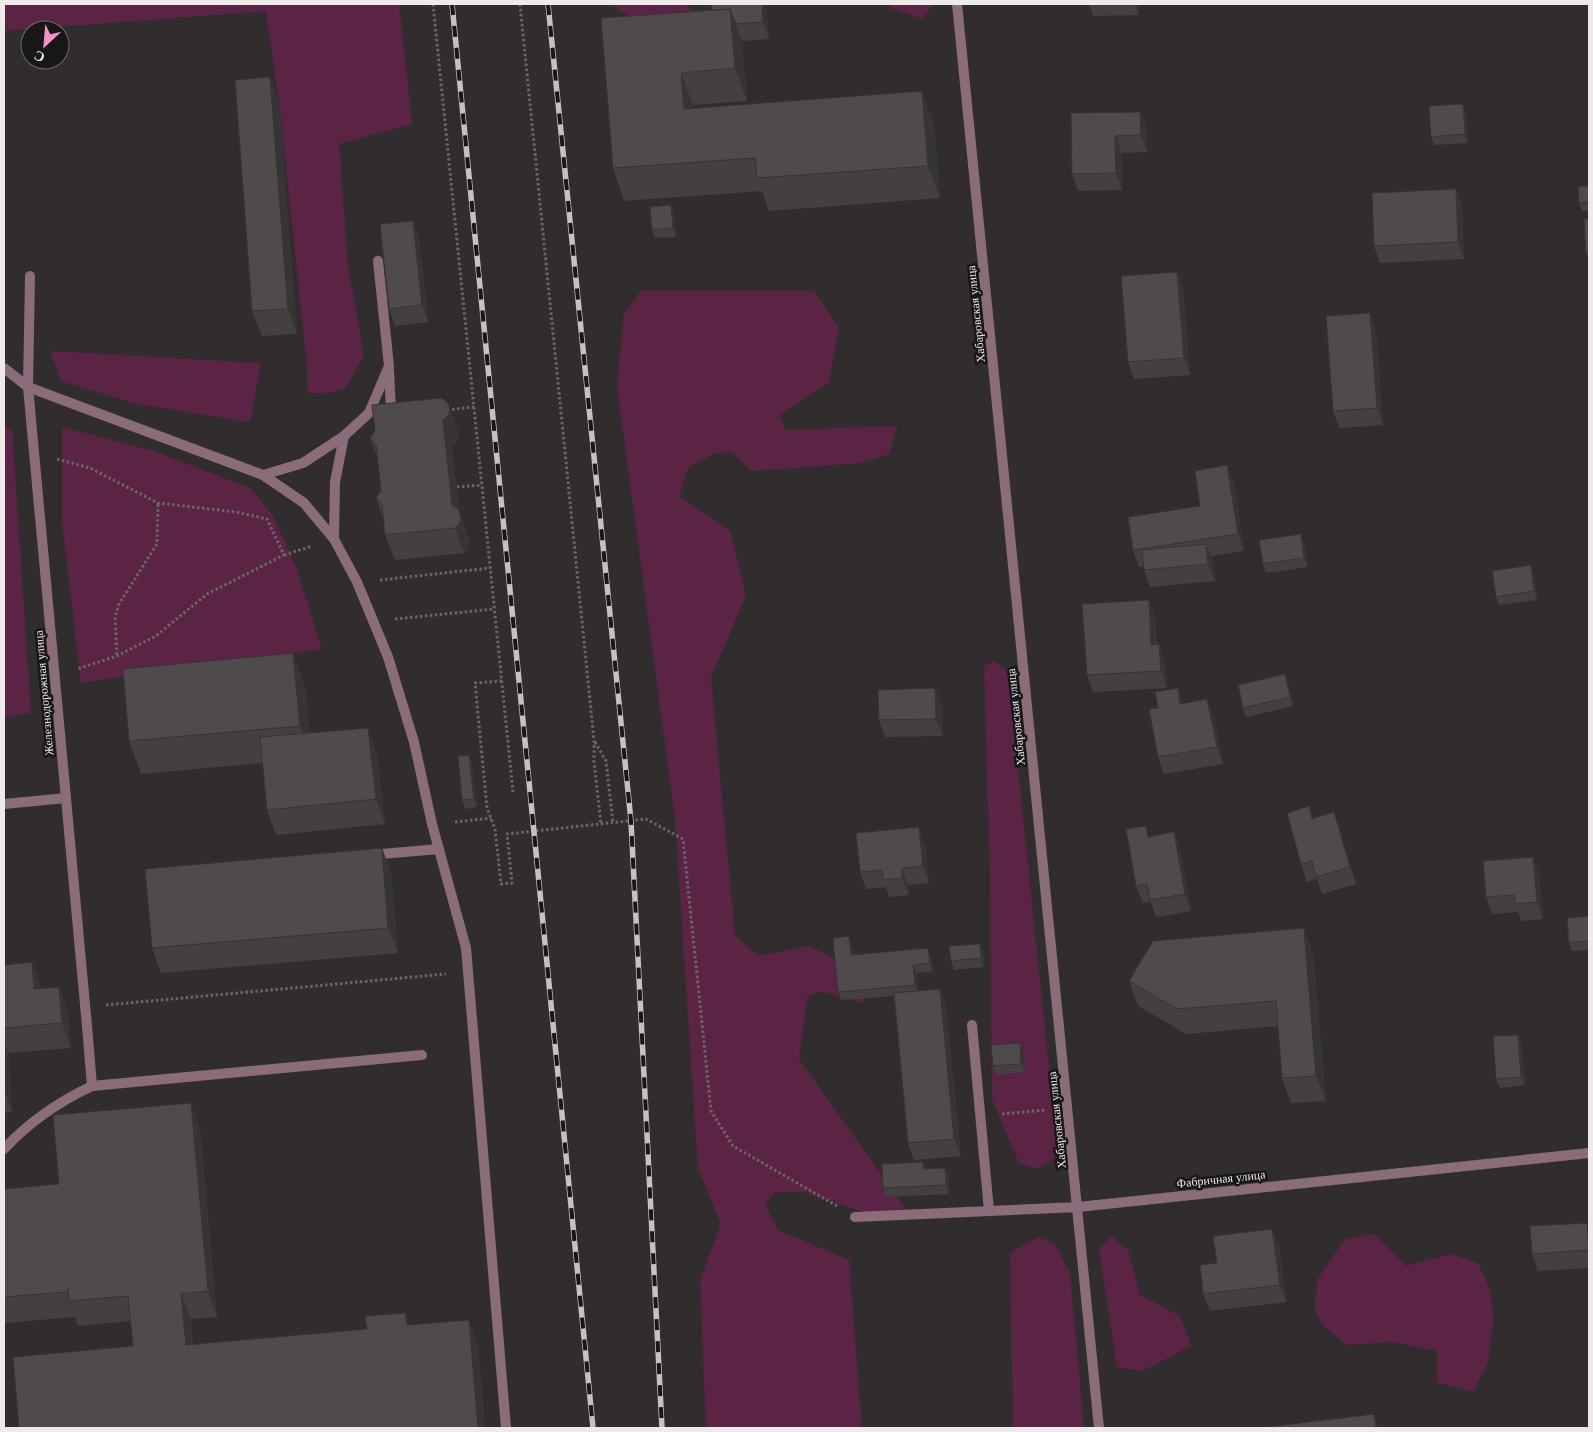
<svg xmlns="http://www.w3.org/2000/svg" width="1593" height="1432" viewBox="0 0 1593 1432" font-family="'Times New Roman',serif">
<style>
.green{fill:#5c2444}
.lines{fill:none;stroke-linecap:round;stroke-linejoin:round}
.path{stroke:#6a6668;stroke-width:3;stroke-dasharray:2.5 2.5;stroke-linecap:butt}
.service{stroke:#8a6c7b;stroke-width:10}
.minor{stroke:#8a6c7b;stroke-width:10}
.rail-casing{stroke:#c6c2c4;stroke-width:5.5}
.rail{stroke:#181617;stroke-width:4;stroke-dasharray:11;stroke-linecap:butt}
.wall{fill:#444041}
.shaded-wall{fill:#373435}
.building{fill:#4f4a4c;stroke:#373435}
.labels{text-anchor:middle;dominant-baseline:central;stroke-width:5;stroke-linejoin:round;paint-order:stroke}
.street-label{font-size:12px;fill:#eeeaec;stroke:#181617}
</style>
<rect width="100%" height="100%" fill="#312d2f"/>
<path class="green" d="M4,4h395l13,120 -73,20 9,121 16,91 -19,33 -23,5 -14,-1 -1,-28 -28,-263 -13,-91 -262,20z
M611,4h74l7,7 -10,11h-44z
M889,4h44l-10,15 -33,-11z
M641,291h173l25,36 -10,55 -50,34 7,14 111,-4 -8,28 -28,9 -109,8 -20,-19 -16,1 -28,15 -9,29 51,33 16,65 -35,83 24,258 24,20 49,-10 70,32 -16,25 -42,-12 -13,6 -8,62 109,153 -30,5 -75,-25h-29l-9,13 13,25 71,30 13,168h-156l-6,-148 21,-56 -23,-55 -23,-351 -58,-432 7,-72z
M50,351l211,12 -11,59 -113,-18 -76,-23z
M4,426l8,4 19,283 -27,4z
M62,427l92,24 96,37 22,26 24,53 26,82 -241,34 -19,-161z
M995,661l13,11 49,473 -5,16 -16,8 -17,-6 -27,-64 -2,-224 -6,-209z
M1374,1234l32,32 45,-12 27,9 12,27 3,29 -5,44 -15,29 -36,-10v-31l-43,-9 -47,3 -25,-20 -7,-15 2,-30 28,-41z
M1111,1236l17,14 12,45 40,21 11,30 -49,25 -25,-4 -18,-118z
M1038,1237l17,7 15,29 14,155h-71l-3,-175z"/>
<g class="lines">
<path class="path" d="M433,4l80,788
M520,4l74,737v21l7,62
M447,410l27,-3
M57,459l33,9 68,35 78,9 31,7 17,36 -77,39 -51,42 -39,20 -40,13
M457,487l25,-2
M284,555l28,-9
M380,580l110,-12
M395,619l99,-10
M117,655l-2,-38 4,-13 38,-60 1,-41
M502,681l-27,2 12,125 8,21 6,55 11,-1 -5,-49 139,-15 37,20 28,272 22,35 104,60
M595,742l11,19 7,62
M455,822l36,-4
M106,1005l340,-31
M1002,1114l44,-4"/>
<path class="service" d="M28,387l2,-111
M387,411h4l-2,-41
M263,475l40,-12 41,-27 25,-23 20,-47 -11,-105
M334,539l1,-57 9,-46
M4,804l62,-6
M370,855l69,-6
M472,1019l34,409
M972,1025l17,186
M92,1086l330,-31
M4,1149c26,-28 54,-47 88,-63l-5,-60"/>
<path class="minor" d="M957,4l142,1424
M4,368l24,19 59,639
M28,387l235,88 41,28 30,36 23,43 31,75 26,85 18,82 34,124 6,71
M855,1217l223,-10 511,-54"/>
<g class="rail-casing">
<path id="rail" d="M452,4l141,1424
M548,4l83,817 31,607"/>
</g>
<use href="#rail" class="rail"/>
</g>
<path class="wall" d="M766,4l3,35 -27,2 5,60 -54,4v3l241,16 6,74 -171,13 -7,-20 -138,10 -11,-33 99,-158z
M1089,4h50v11l-46,1z
M279,102l18,232 -35,2 -10,-25z
M1140,112l7,17v23l-25,1v37l-44,1 -6,-17z
M1466,112l2,31 -34,2 -3,-8z
M1589,186v25h-7l-3,-8z
M1456,189l6,17 2,53 -84,4 -6,-17z
M674,214l2,23 -21,1 -3,-8z
M1589,219v43l-3,-9z
M413,221l6,17 9,84 -33,4 -6,-17z
M1177,272l6,17 7,86 -56,4 -6,-17z
M1376,330l7,95 -44,3 -6,-17z
M459,433l-1,7 -6,5 7,67 11,29 -1,7 -5,5 -69,7 -10,-25 -1,-15 -8,-22 5,-7 -3,-32 -8,-21z
M1227,465l7,17 10,69 -33,5 2,5 2,20 -65,6 -6,-17 -1,-4 -4,1 -6,-17 67,-44z
M1304,543l4,24 -42,6 -3,-9z
M1531,565l3,9 3,26 -38,5 -3,-8z
M1155,617l2,27h2l6,17 2,27 -74,4 -6,-17z
M1285,674l3,8 5,24 -47,11 -3,-9z
M305,686l5,47 67,20 8,71 -109,11 -9,-25 -5,-47 -121,11 -12,-33z
M935,688l7,17 1,31 -58,1 -6,-17z
M1178,688l5,16 31,12 9,48 -59,10 -6,-17v-49z
M469,755l3,9 5,43 -12,2 -3,-9z
M1309,806l4,12 21,-6 6,17 16,55 -34,10 -5,-15 -10,3 -6,-18z
M1174,832l6,17 11,62 -35,6 -5,-15 -8,1 -7,-17 14,-50z
M925,844l4,39 -21,2 1,10 -20,2 -3,-10 -20,2 -6,-17z
M382,848l9,25 7,80 -237,20 -9,-25z
M1539,874l4,45 -22,2 -3,-9 -26,2 -6,-17z
M1589,916v34l-17,1 -3,-8z
M1304,928l9,25 13,148 -35,2 -9,-25 -4,-52 -92,8 -48,-28 -9,-25z
M852,945l1,10 78,2 2,14 -16,2 1,18 22,-2 6,17 15,150 -47,4 -6,-17 -14,-147 -53,4 -3,-8z
M983,952l1,15 -30,3 -3,-9z
M4,965l38,23 17,-1 9,25 3,36 -63,5 4,59 -8,1z
M1518,1035l3,8 4,42 -25,3 -4,-9z
M1020,1043l3,9 2,20 -29,3 -3,-9z
M200,1128l17,189 -26,2 2,25 174,-15 38,-16 5,12 68,20 7,83h-466l114,-82 -3,-25 -52,5 -3,-9 -71,6v-134l55,-5z
M923,1162l2,7 20,-1 4,9v17l-63,3 -3,-9z
M1589,1229v39l-51,3 -6,-17z
M1279,1246l7,56 -76,9 -7,-17 14,-31z"/>
<path class="shaded-wall" d="M762,4h4l3,35 -6,-17z
M1135,4h4v11z
M730,9l12,32 5,60 -12,-33z
M681,73l12,32 3,36 -12,-32z
M270,77l9,25 18,232 -9,-25z
M922,91l12,33 6,74 -12,-32z
M1463,104l3,8 2,31 -3,-9z
M1140,112l7,17v23l-6,-17z
M1115,136l7,17v37l-6,-17z
M1456,189l6,17 2,53 -6,-17z
M671,205l3,9 2,23 -3,-9z
M413,221l6,17 9,84 -6,-17z
M1177,272l6,17 7,86 -6,-17z
M1370,313l6,17 7,95 -6,-17z
M450,408l9,25 -1,7 -6,5 8,75 1,-4 9,25 -1,7 -5,5 -9,-25 -12,-108z
M1227,465l7,17 10,69 -6,-17z
M1301,534l3,9 4,24 -4,-9z
M1206,544l7,17 2,20 -7,-17z
M1531,565l3,9 3,26 -3,-9z
M1149,600l6,17 3,45 -7,-17z
M1159,644l6,17 2,27 -6,-17z
M293,653l12,33 7,72 -12,-32z
M1285,674l3,8 5,24 -3,-9z
M935,688l7,17 1,31 -7,-17z
M1178,688l6,17 -4,-1z
M1207,699l7,17 9,48 -6,-17z
M368,728l9,25 8,71 -9,-25z
M469,755l3,9 5,43 -3,-8z
M1334,812l6,17 16,55 -6,-17z
M919,827l6,17 4,39 -6,-17z
M1174,832l6,17 11,62 -6,-17z
M382,848l9,25 7,80 -10,-25z
M1533,857l6,17 4,45 -6,-17z
M902,868l6,17 1,10 -7,-17z
M1304,928l9,25 13,148 -10,-25z
M849,936l3,9 2,19 -3,-9z
M980,944l3,8 1,15 -3,-9z
M928,948l3,9 2,14 -3,-8z
M32,962l10,26 1,26 -9,-25z
M913,965l4,8 1,20 -3,-8z
M59,987l9,25 3,36 -9,-25z
M940,989l6,17 15,150 -7,-17z
M1518,1035l3,8 4,42 -4,-8z
M4,1042l4,11 4,59 -8,-23z
M1020,1043l3,9 2,20 -4,-8z
M191,1103l9,25 17,189 -9,-26z
M945,1168l4,9v17l-3,-9z
M1587,1223l2,6v22v-1z
M1272,1229l7,17 7,56 -6,-17z
M181,1294l10,25 4,51 -9,-25z
M405,1313l10,25 -8,-13z
M469,1320l9,25 7,83h-7z
M1374,1414l5,14h-3z"/>
<path class="building" d="M711,4h51l1,18 -27,2 -6,-15 -18,1z
M730,9l5,59 -54,5 3,36 238,-18 6,75 -171,12 -2,-20 -142,10 -12,-150z
M270,77l18,232 -36,2 -17,-231z
M1463,104l2,30 -34,3 -2,-31z
M1140,112l1,23 -26,1 1,37 -44,1 -1,-61z
M1589,186v16l-10,1 -1,-16z
M1456,189l2,53 -84,4 -2,-53z
M671,205l2,23 -21,2 -2,-23z
M1584,219h5v34h-3z
M413,221l9,84 -33,4 -9,-85z
M1177,272l7,86 -56,4 -7,-86z
M1370,313l7,95 -44,3 -7,-95z
M441,398l6,4 3,6 -1,7 -6,5 9,85 6,4 3,7 -1,7 -5,5 -70,7 -3,-31 -6,-6 5,-7 -5,-47 -6,-6 5,-7 -3,-26z
M1227,465l11,69 -105,16 -5,-33 72,-11 -5,-35z
M1301,534l3,24 -41,6 -4,-24z
M1206,544l2,20 -64,6 -2,-20z
M1531,565l3,26 -38,6 -4,-26z
M1149,600l2,45 8,-1 2,27 -74,4 -5,-71z
M293,653l7,73 -171,15 -6,-72z
M1285,674l5,23 -47,11 -5,-23z
M935,688l1,31 -57,1 -1,-30z
M1178,688l2,16 27,-5 10,48 -59,10 -9,-48 9,-1 -3,-16z
M368,728l8,71 -109,11 -7,-73z
M469,755l5,44 -12,1 -4,-44z
M1309,806l3,13 22,-7 16,55 -34,10 -4,-16 -11,3 -14,-51z
M1146,826l2,11 26,-5 11,62 -35,6 -3,-16 -11,2 -10,-57z
M919,827l4,39 -21,2v10l-19,2 -1,-10 -22,2 -4,-39z
M382,848l6,80 -236,20 -7,-79z
M1533,857l4,45 -22,2 -1,-9 -28,2 -3,-36z
M1589,916v25l-20,2 -2,-25z
M1304,928l12,148 -34,2 -6,-77 -99,8 -48,-28 24,-40z
M849,936l2,19 77,-7 2,15 -17,2 2,20 -77,7 -5,-54z
M980,944l1,14 -30,3 -2,-15z
M32,962l2,27 25,-2 3,36 -58,5v-63z
M940,989l14,150 -46,4 -14,-150z
M1518,1035l3,42 -25,2 -3,-43z
M1020,1043l1,21 -28,2 -2,-21z
M191,1103l17,188 -27,3 5,51 181,-16 -2,-13 40,-3 2,12 62,-5 9,108h-459l-6,-71 120,-11 -5,-50 -59,5 -1,-14 -1,5 -63,5v-108l55,-5 -6,-69z
M923,1162v7l22,-1 1,17 -63,3 -1,-24z
M1587,1223l2,27 -57,4 -2,-28z
M1272,1229l8,56 -77,9 -3,-29 17,-2 -4,-27z
M1374,1414l2,14h-108l-1,-1z"/>
<g class="labels">
<g class="street-label">
<text transform="translate(976 314) rotate(-96)">Хабаровская улица</text>
<text transform="translate(44 693) rotate(-95)">Железнодорожная улица</text>
<text transform="translate(1016 717) rotate(-96)">Хабаровская улица</text>
<text transform="translate(1057 1120) rotate(-96)">Хабаровская улица</text>
<text transform="translate(1221 1179) rotate(-6)">Фабричная улица</text>
</g>
</g>
<rect width="1593" height="1432" fill="none" stroke="#eeeaec" stroke-width="10"/>
<g transform="translate(45 45) rotate(206)"><circle r="24" fill="#181617" stroke="#6e6b6c"/>
<path d="M0-4L9 19L0 12L-9 19Z" fill="#f98fc8"/>
<text y="-8" font-size="14" font-weight="bold" text-anchor="middle" fill="#eeeaec">С</text>
</g>
</svg>
